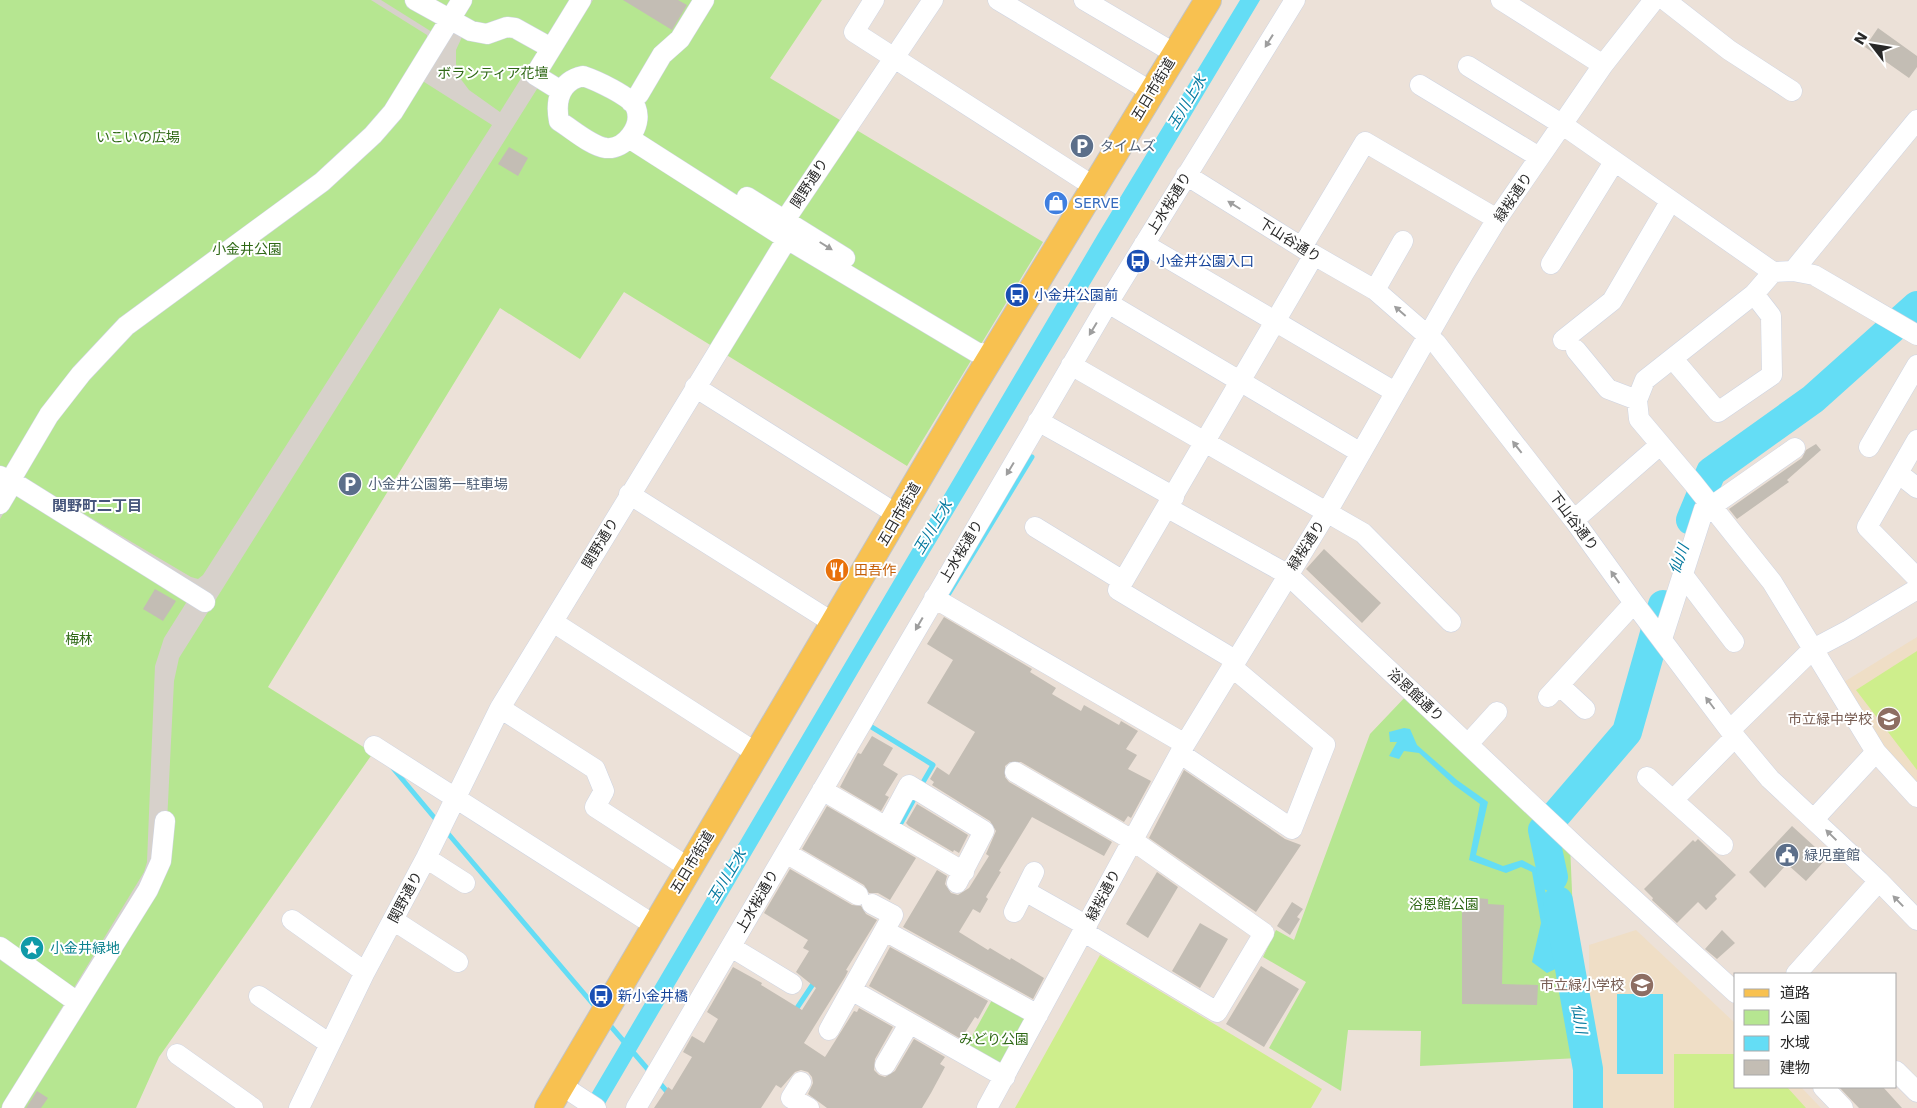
<svg xmlns="http://www.w3.org/2000/svg" width="1917" height="1108" viewBox="0 0 1917 1108" font-family="'DejaVu Sans','Noto Sans JP',sans-serif">
<style>
.education{fill:#efdec6}
.green{fill:#b6e691}
.pitch{fill:#ceee8c}
.plaza{fill:#d7d1cb;fill-rule:evenodd}
.water{fill:#64ddf5}
.lines{fill:none;stroke-linecap:round;stroke-linejoin:round}
.stream{stroke:#64ddf5;stroke-width:5}
.river{stroke:#64ddf5;stroke-width:30}
.building{fill:#c3bdb4}
.minor-casing{stroke:#ced4e2;stroke-width:21}
.major-casing{stroke:#c3c3c3;stroke-width:28}
.minor{stroke:#fff;stroke-width:20}
.major{stroke:#f8c150;stroke-width:26}
.oneway{fill:#9e9e9e}
.labels{text-anchor:middle;dominant-baseline:central;stroke-width:4;stroke-linejoin:round;paint-order:stroke}
.park-label{font-size:14px;fill:#2e6815;stroke:#fff}
.street-label{font-size:14px;fill:#282828;stroke:#fff}
.service-label{font-size:14px;fill:#4e5e75;stroke:#fff;text-anchor:start}
.shop-label{font-size:14px;fill:#366cbe;stroke:#fff;text-anchor:start}
.transit-label{font-size:14px;fill:#164399;stroke:#fff;text-anchor:start}
.food-label{font-size:14px;fill:#c56008;stroke:#fff;text-anchor:start}
.education-label{font-size:14px;fill:#785e54;stroke:#fff;text-anchor:end}
.culture-label{font-size:14px;fill:#0d838f;stroke:#fff;text-anchor:start}
.water-label{font-size:15px;font-style:italic;fill:#05799f;stroke:#fff}
.neighbourhood-label{font-size:15px;font-weight:bold;fill:#46557b;stroke:#fff}
</style>
<rect width="100%" height="100%" fill="#ece1d8"/>
<path class="education" d="M1917,637v154l-78,-106z
M1636,930l100,94v63h65l20,21h-232v-163z"/>
<path class="green" d="M0,0h822l-52,78 273,164 -136,224 -283,-174 -44,67 -80,-51 -232,379 105,66 -214,304 -23,51h-136z
M1408,694l162,150 9,214 -159,8 1,-35 -73,-1 -7,61 -72,-43 37,-66 -43,-25 13,-27 18,10 76,-206z
M993,998l29,15 3,10 -20,39 -8,3 -31,-18z"/>
<path class="pitch" d="M1917,651v119l-61,-80z
M1100,955l222,134 -11,19h-296z
M1674,1054h62v33h51l19,21h-132z"/>
<path class="plaza" d="M371,0h10l51,32 7,-10 23,15 -6,13v14l4,14 9,12 31,22 70,-112h23l-414,658 -5,23 -9,182 -6,23 -135,222h-23l143,-236 3,-10 8,-196 9,-28 22,-35 1,-6 -172,-103 -15,25v-49l7,-3 58,-84 252,-208 61,-58 33,-49 16,-28v-5zM421,80l71,45 -289,450 -5,4 -7,-2 -166,-98 -4,-4 58,-90 59,-60 248,-194z"/>
<path class="water" d="M1240,0h20l-394,659 -261,445 -3,4h-19l515,-874z
M1404,728l6,1 7,16 40,35 31,22 -12,53 27,11 19,-6 17,9 27,95 -19,9 -15,-11 9,-39 -9,-51 -11,-5 -15,6 -37,-13 11,-56 -26,-19 -35,-32 -15,-2 -5,8 -10,-3 8,-14h-7l-1,-10z
M1617,994h46v80h-46z"/>
<g class="lines">
<path class="stream" d="M945,600l87,-143
M871,723l-1,3 63,39 -11,19
M392,767l46,55
M901,823l12,-22
M445,830l153,180
M795,1011l20,-30
M608,1023l43,50
M657,1080l12,14"/>
<path class="river" d="M1691,520l20,-48 102,-73 104,-93
M1553,877l-10,-47 84,-98 36,-127
M1558,901l30,168v39"/>
</g>
<path class="building" d="M623,0h55l9,5 -15,25z
M1878,28l39,28v11l-8,11 -44,-31z
M509,147l19,11 -10,18 -20,-12z
M1816,444l5,6 -34,30 2,2 -52,37 -8,-10 73,-51 4,-8z
M1324,549l57,54 -19,20 -56,-54z
M155,589l21,12 -13,20 -20,-12z
M944,617l88,52 -2,3 26,16 -4,6 29,17 3,-6 35,20 2,-4 17,10 -12,18 11,6 -9,14 23,12 -20,37 -3,-2 -4,6 -103,-60h-11l-5,4v11l4,5 103,60 -8,14 -72,-39 -33,54 2,1 -15,25 2,2 -8,14 -7,-4 -14,23 29,18 2,-2 20,12 1,-2 33,20 -11,21 -130,-72 34,-57 10,6 -2,8 6,9 7,2 11,-7 20,-32 -3,-2 10,-23 -6,-10 -58,-36 2,-3 -4,-3 7,-12 12,8 26,-43 -48,-29 26,-43 -26,-16z
M872,736l21,12 -10,17 15,9 -13,21 4,2 -8,14 -41,-24 18,-34 3,1z
M1184,770l101,69 16,6 -45,67 -107,-74z
M917,804l51,31 -9,18 -5,-3 -1,2 -44,-26 -3,-3z
M827,806l89,52 -26,42 -12,-7h-9l-5,-8 -62,-36z
M1792,826l35,32 -21,23 -19,-17 -22,24 -16,-16z
M1698,839l38,36 -21,21 2,3 -11,11 -8,-8 -21,21 -25,-23 1,-2 -9,-9 49,-49 2,2z
M790,869l62,36 9,1 5,8 11,6 -31,50 2,1 -3,6 -41,66 21,14 29,-46 3,1 2,-4 34,19 -18,32 -1,11 5,5 6,2 10,-6 19,-32 31,18 -5,7 5,3 -14,26 -9,15h-95l-19,-14 5,-11 -1,-6 -4,-5 -7,-2 -6,2 -14,16 -5,-3 -15,23h-107l14,-21 4,3 20,-33 -9,-5 9,-16 12,7 14,-24 -11,-7 26,-45 29,16 -1,2 41,25 14,-22 -20,-16 13,-21 -6,-3 5,-8 -44,-27z
M1157,872l21,15 -30,51 -22,-14z
M1476,898l12,1v5l16,1 -2,79 36,1 -1,20 -75,-1v-102h13z
M1292,902l11,7 -6,8 3,2 -10,16 -13,-9z
M1200,923l28,16 -28,49 -28,-17z
M1722,930l13,13 -18,16 -12,-10z
M890,947l98,54 -10,18 -3,-2 -14,22 -92,-53z
M1261,966l38,23 -35,58 -38,-23z
M1839,1087h44l19,21h-43z
M37,1091l11,7 -7,10h-15z"/>
<g class="lines">
<g class="minor-casing">
<path id="minor" d="M415,0l56,31 16,3 20,-7 8,1 36,20
M874,0l-20,32 239,154
M998,0l154,92
M1084,0l90,53
M1501,0l102,65
M1665,0l64,50 63,41
M1468,66l95,59 210,147 20,-1 21,4 103,60
M583,76c12,4 48,20 53,32 7,18 -11,42 -30,40 -15,-2 -34,-19 -47,-27 -4,-21 1,-40 24,-45z
M1420,85l119,72
M561,91l-26,-16 46,-75
M631,102l8,-8 23,-39 18,-16 24,-39
M629,138l158,101 189,113 16,3
M1186,175l128,80 61,35 61,53 138,177 60,83 101,134 35,42 109,102 38,39
M747,197l98,61
M1144,244l251,148
M1302,247l63,-105 132,77
M1551,264l63,-102
M1793,271l124,-151
M1375,290l28,-49
M1108,303l253,150
M1563,340l49,-39 58,-99
M1576,350l32,39 29,11 2,19 54,64 79,99 104,170 41,45
M1673,359l45,53 54,-37 -1,-59 -17,-22
M1071,365l292,168 88,89
M695,387l203,128
M1637,400l8,-20 109,-86 19,-22
M1038,421l136,76
M1917,440l-50,87 50,51
M1869,447l48,-82
M1898,473l19,15
M0,476l13,6 192,120
M10,481l39,-66 32,-41 45,-48 196,-144 51,-47 20,-23 69,-112
M629,494l206,130
M0,504l13,-22
M1168,508l119,66 295,278 154,141
M1574,520l86,-75
M1035,527l88,54
M1683,575l51,67
M934,598l251,146
M553,622l205,132
M1662,639l42,-130 8,-3 83,-58
M1235,660l-117,-70 196,-335
M1559,685l26,24
M1548,697l86,-94
M500,708l95,61 9,22 -9,16 94,61
M1730,730l83,-81 36,-19 68,-41
M1468,744l29,-32
M374,746l280,179
M1181,754l111,75 33,-84 -93,-78
M1015,772l117,68 132,93 -47,79 -133,-80
M1647,777l76,68
M822,790l142,82
M1673,800l62,-63
M1814,819l62,-67
M887,826l22,-41 75,46 -27,52
M786,853l72,42
M426,858l39,25
M1025,891l62,35
M1014,912l20,-40
M292,920l73,52
M393,920l65,42
M885,931l153,84
M0,947l77,55
M731,947l61,37
M1796,974l83,-93
M853,991l152,86
M259,996l71,48
M829,1030l64,-115 -21,-11
M177,1054l76,54
M885,1065l24,-41
M1896,1071l21,21
M801,1082l-10,16 18,10
M561,1085l35,23
M1823,1087l20,21
M12,1108l136,-218 13,-29 4,-40
M299,1108l66,-136 61,-114 74,-150 287,-469 -2,-19 148,-220
M636,1108l472,-805 187,-303
M987,1108l198,-364 142,-232 137,-239 33,-54 106,-154 51,-65"/>
</g>
<g class="major-casing">
<path id="major" d="M548,1108l418,-710 242,-398"/>
</g>
<use href="#minor" class="minor"/>
<use href="#major" class="major"/>
</g>
<defs><path id="oneway-solid" d="M-6-.8H1V-3.2L6.5 0L1 3.2V.8H-6Z" transform="scale(1.25)"/></defs>
<g class="oneway">
<use href="#oneway-solid" transform="translate(1269 41) rotate(122)"/>
<use href="#oneway-solid" transform="translate(1234 205) rotate(-148)"/>
<use href="#oneway-solid" transform="translate(826 246) rotate(32)"/>
<use href="#oneway-solid" transform="translate(1400 311) rotate(-139)"/>
<use href="#oneway-solid" transform="translate(1093 329) rotate(121)"/>
<use href="#oneway-solid" transform="translate(1517 447) rotate(-128)"/>
<use href="#oneway-solid" transform="translate(1010 469) rotate(121)"/>
<use href="#oneway-solid" transform="translate(1615 577) rotate(-125)"/>
<use href="#oneway-solid" transform="translate(919 624) rotate(120)"/>
<use href="#oneway-solid" transform="translate(1710 703) rotate(-127)"/>
<use href="#oneway-solid" transform="translate(1831 835) rotate(-136)"/>
<use href="#oneway-solid" transform="translate(1898 901) rotate(-134)"/>
</g>
<defs>
<g id="parking-disc" transform="scale(1.25)"><circle r="9.5" fill="#5c6f8a" stroke="#fff"/><path d="M-3.5-5.5H1a3.5 3.5 0 0 1 0 7H-1V5.5H-3.5ZM-1-3.4V-.6H.8a1.4 1.4 0 0 0 0-2.8Z" fill="#fff"/></g>
<g id="shop-disc" transform="scale(1.25)"><circle r="9.5" fill="#3f7fe0" stroke="#fff"/><path d="M-5-2.5h2.3a2.7 3.5 0 0 1 5.4 0H5L5.5 6h-11ZM-1.5-2.5h3a1.5 2.3 0 0 0-3 0Z" fill="#fff"/></g>
<g id="bus-disc" transform="scale(1.25)"><circle r="9.5" fill="#1a4fb4" stroke="#fff"/><path d="M-5-6H5V4H4V6H2V4H-2V6H-4V4H-5ZM-3.5-4V0h7V-4ZM-3.5 1.2v1.5H-2V1.2ZM2 1.2v1.5H3.5V1.2Z" fill="#fff"/></g>
<g id="restaurant-disc" transform="scale(1.25)"><circle r="9.5" fill="#e8710a" stroke="#fff"/><path d="M-5-6h1v4h1v-4h1v4h1v-4h1v5L-1.5 .5V6h-2V.5L-5-1ZM5-6V6H3V1.5H1.5Q1.5-4 5-6Z" fill="#fff"/></g>
<g id="school-disc" transform="scale(1.25)"><circle r="9.5" fill="#8d6e63" stroke="#fff"/><path d="M0-5L7-2L0 1L-7-2ZM-4 1L0 2.5L4 1V4Q0 6-4 4Z" fill="#fff"/></g>
<g id="civic-disc" transform="scale(1.25)"><circle r="9.5" fill="#5c6f8a" stroke="#fff"/><path d="M-.6-6.5H3V-4.5H.6V-3L4-1V1h2V6H-6V1h2V-1L-.6-3ZM-1.2 2.5V6h2.4V2.5Z" fill="#fff"/></g>
<g id="sight-disc" transform="scale(1.25)"><circle r="9.5" fill="#0f9aa8" stroke="#fff"/><path d="M0-6L1.8-2.2L6-1.7L2.9 1.2L3.7 5.4L0 3.3L-3.7 5.4L-2.9 1.2L-6-1.7L-1.8-2.2Z" fill="#fff"/></g>
</defs>
<g fill-rule="evenodd">
<use href="#parking-disc" x="1082" y="146"/>
<use href="#shop-disc" x="1056" y="203"/>
<use href="#bus-disc" x="1138" y="261"/>
<use href="#bus-disc" x="1017" y="295"/>
<use href="#parking-disc" x="350" y="484"/>
<use href="#restaurant-disc" x="837" y="570"/>
<use href="#school-disc" x="1889" y="719"/>
<use href="#civic-disc" x="1787" y="855"/>
<use href="#sight-disc" x="32" y="948"/>
<use href="#school-disc" x="1642" y="985"/>
<use href="#bus-disc" x="601" y="996"/>
</g>
<g class="labels">
<g class="park-label">
<text x="493" y="73">ボランティア花壇</text>
<text x="138" y="137">いこいの広場</text>
<text x="247" y="249">小金井公園</text>
<text x="79" y="639">梅林</text>
<text x="1444" y="904">浴恩館公園</text>
<text x="994" y="1039">みどり公園</text>
</g>
<g class="street-label">
<text transform="translate(1153 89) rotate(-59)">五日市街道</text>
<text transform="translate(809 183) rotate(-57)">関野通り</text>
<text transform="translate(1513 197) rotate(-56)">緑桜通り</text>
<text transform="translate(1169 203) rotate(-58)">上水桜通り</text>
<text transform="translate(1290 240) rotate(32)">下山谷通り</text>
<text transform="translate(899 514) rotate(-60)">五日市街道</text>
<text transform="translate(1574 521) rotate(53)">下山谷通り</text>
<text transform="translate(600 543) rotate(-59)">関野通り</text>
<text transform="translate(1306 545) rotate(-57)">緑桜通り</text>
<text transform="translate(961 551) rotate(-59)">上水桜通り</text>
<text transform="translate(1416 695) rotate(43)">浴恩館通り</text>
<text transform="translate(692 862) rotate(-59)">五日市街道</text>
<text transform="translate(1103 895) rotate(-62)">緑桜通り</text>
<text transform="translate(405 897) rotate(-62)">関野通り</text>
<text transform="translate(757 901) rotate(-60)">上水桜通り</text>
</g>
<g class="service-label">
<text x="1100" y="146">タイムズ</text>
<text x="368" y="484">小金井公園第一駐車場</text>
<text x="1804" y="855">緑児童館</text>
</g>
<g class="shop-label">
<text x="1074" y="203">SERVE</text>
</g>
<g class="transit-label">
<text x="1156" y="261">小金井公園入口</text>
<text x="1034" y="295">小金井公園前</text>
<text x="618" y="996">新小金井橋</text>
</g>
<g class="food-label">
<text x="854" y="570">田吾作</text>
</g>
<g class="education-label">
<text x="1872" y="719">市立緑中学校</text>
<text x="1624" y="985">市立緑小学校</text>
</g>
<g class="culture-label">
<text x="50" y="948">小金井緑地</text>
</g>
<g class="water-label">
<text transform="translate(1187 102) rotate(-59)">玉川上水</text>
<text transform="translate(933 527) rotate(-59)">玉川上水</text>
<text transform="translate(1679 559) rotate(-70)">仙川</text>
<text transform="translate(727 876) rotate(-59)">玉川上水</text>
<text transform="translate(1579 1019) rotate(80)">仙川</text>
</g>
<g class="neighbourhood-label">
<text x="97" y="506">関野町二丁目</text>
</g>
</g>
<rect x="1734" y="973" width="162" height="115" fill="#ffffff" stroke="#a9a9a9"/>
<rect x="1744" y="989" width="25" height="8" fill="#f8c150" stroke="#a9a9a9"/>
<text x="1780" y="998" font-size="15" fill="#282828">道路</text>
<rect x="1744" y="1010" width="25" height="15" fill="#b6e691" stroke="#a9a9a9"/>
<text x="1780" y="1023" font-size="15" fill="#282828">公園</text>
<rect x="1744" y="1036" width="25" height="15" fill="#64ddf5" stroke="#a9a9a9"/>
<text x="1780" y="1048" font-size="15" fill="#282828">水域</text>
<rect x="1744" y="1060" width="25" height="15" fill="#c3bdb4" stroke="#a9a9a9"/>
<text x="1780" y="1073" font-size="15" fill="#282828">建物</text>
<g transform="translate(1872 45) rotate(301)" stroke="#ffffff" stroke-width="4" paint-order="stroke">
<path d="M0-4L9 19L0 12L-9 19Z" fill="#282828"/>
<text y="-8" font-size="14" font-weight="bold" text-anchor="middle" fill="#282828">N</text>
</g>
</svg>
